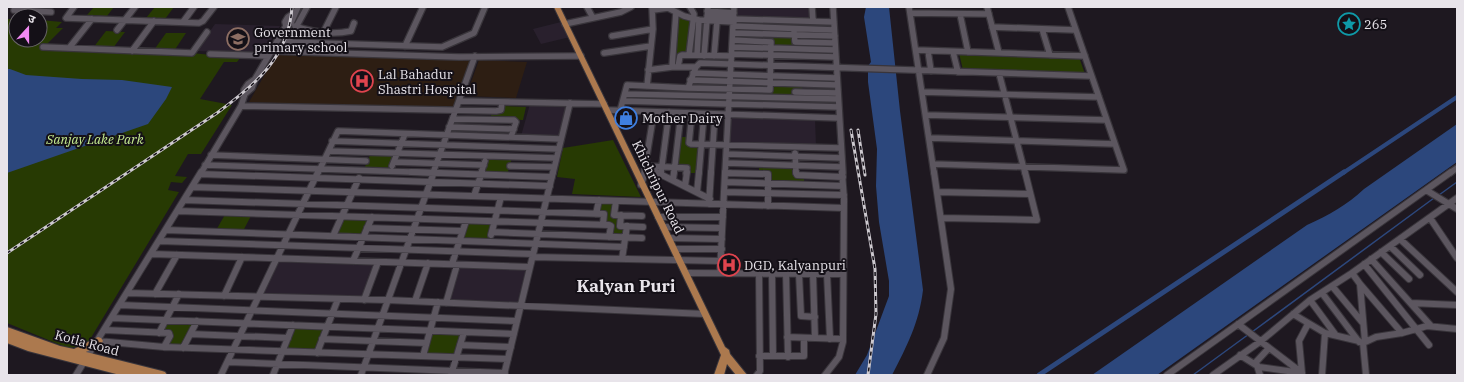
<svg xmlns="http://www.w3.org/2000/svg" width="1464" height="382" viewBox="0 0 1464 382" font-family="'IBM Plex Serif','Noto Sans Devanagari',serif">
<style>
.built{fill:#29202d}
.medical{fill:#2d1e13}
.green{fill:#273a03}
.water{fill:#2c477c}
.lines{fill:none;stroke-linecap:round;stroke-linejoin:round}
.stream{stroke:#2c477c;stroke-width:1.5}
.canal-far1{stroke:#2c477c;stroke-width:4}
.canal{stroke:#2c477c;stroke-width:5}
.minor-far1-casing{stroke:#39353b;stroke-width:8}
.minor-casing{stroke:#39353b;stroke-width:8}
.major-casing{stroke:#39353b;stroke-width:2}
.minor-far1{stroke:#5c565f;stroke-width:5.5}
.minor{stroke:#5c565f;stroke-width:6}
.major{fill:#ac794e;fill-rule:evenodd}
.rail-casing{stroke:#cdc9cf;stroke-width:3}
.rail{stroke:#141017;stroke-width:1.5;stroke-dasharray:4;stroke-linecap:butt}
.labels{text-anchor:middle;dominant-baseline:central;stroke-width:4;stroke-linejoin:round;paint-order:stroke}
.poi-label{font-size:13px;fill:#e8e4ea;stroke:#141017;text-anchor:start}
.park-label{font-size:13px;font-style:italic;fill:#c7ed91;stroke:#141017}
.street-label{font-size:13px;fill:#e8e4ea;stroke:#141017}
.district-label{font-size:17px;font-weight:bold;fill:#e8e4ea;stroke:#141017}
</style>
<rect width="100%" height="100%" fill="#1e1820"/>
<path class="built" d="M737,7h73v12l-74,-2z
M561,22l9,15 -29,7 -8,-15z
M215,24l65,2 -17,27 -67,-2z
M530,104l36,2 -8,31 -37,-1z
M731,115l84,3 1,28 -87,-3z
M278,261l97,3 -13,34 -99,-3z
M459,267l67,2 -8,35 -69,-3z"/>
<path class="medical" d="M276,55l194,5 -17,48 -204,-6z
M479,60l48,2 -11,36 -50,-2z"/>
<path class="green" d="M94,7h20l-7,9 -20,-1z
M155,7h19l-9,12 -19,-1z
M678,15l14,6 -4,33h-9l-2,12h-4z
M7,19h9v21h24v-20l22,2 -6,6h7l-19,19 148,6 48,5 -3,4h-13l-24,37 32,6 -31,49h-13l-13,22 12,1 -5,6 -11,-1 -3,8 11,2 -93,154 -18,2 -61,-25z
M106,31l19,1 -12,16h-20z
M166,33h20l-12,18 -20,-1z
M764,35l29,1 8,7v6l-29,-2 -8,-7z
M959,53l120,4 6,17 -122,-4z
M771,84l31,1v6h-7v8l-35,-1v-7h11z
M502,106l24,1 -3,13 -33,-1 2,-7z
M679,137h10v8h11l-2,28h-10l1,-6 -13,-1z
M613,140l28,57 -69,-3 3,-15 -18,-2 6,-29z
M371,153h24l-6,17 -25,-1z
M488,157l24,1 -5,17 -25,-1z
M759,165l35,1v10h10v8l-35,-1v-9l-10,-1z
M600,202h14l11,25 -1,9h-13l1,-12h-7l-7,-11z
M226,213l26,1 -10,19 -27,-1z
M343,217l27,1 -8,18 -26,-1z
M467,221l26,1 -5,19 -27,-1z
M166,322l29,1 -11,22 -17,-1 6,-12h-12z
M296,327l29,1 -9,23 -30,-1z
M432,332l29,1 -6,23 -30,-1z"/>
<path class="water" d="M866,7h23l11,104 23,179c-4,33 -16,56 -31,85h-37l12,-20 22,-59v-15l-10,-59 -3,-36 1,-37 -9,-67v-16l3,-4 -7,-45z
M7,69h3l16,6 56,4 40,1 50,7 -6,12 -18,25 -141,49z
M1457,124v38l-300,213h-65l215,-150c22,-10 40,-20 57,-36z"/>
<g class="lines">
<path class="stream" d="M1439,195l18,-13
M1252,332l182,-134
M1193,375l56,-41"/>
<path class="canal-far1" d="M1343,173l114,-76"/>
<path class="canal" d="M1039,375l305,-203"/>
<g class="minor-far1-casing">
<path id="minor-far1" d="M74,7l-8,11 133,5 4,-2 11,-14
M307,7l-19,35 154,5 32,-14 11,-26
M587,7l6,11
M812,7l1,14
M833,7l10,166
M909,7l25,166
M987,7l12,46
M14,10l37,2
M653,10l15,-2 16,8 15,4 35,2
M707,11l27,2
M910,13l79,1
M960,14l8,38
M707,16l27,1
M734,19l100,3
M183,22l11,-15
M565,24l56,-12 10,-5
M286,26l-1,-4 3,-5 6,-4
M295,26c17,6 38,9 56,5l3,-8
M733,26l101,4
M992,27l83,3
M1042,29l8,26
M117,30l18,-23
M324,31l12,-24
M794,32l1,10 40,1
M733,33l102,3
M612,36l41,-7
M405,46l18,-39
M43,47l149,6 15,-21
M732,47l103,3
M69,48l23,-29
M916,50l169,6
M132,51l22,-30
M271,51l188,6 122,-1
M928,51l3,20
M953,52l5,20
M604,53l47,-7
M210,54l58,2
M732,54l104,3
M689,55l5,-41 -4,-7
M697,55l2,-35
M704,56l4,-49
M714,56l3,-35
M672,67l4,-55
M678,67l2,-11 2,-1 50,1
M648,70l24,-3h24
M693,73l144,5
M999,73l26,100
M690,80l147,5
M647,86l6,-57 -1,-22
M688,88l82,2 1,-48 -38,-2
M795,92l43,1
M923,92l176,5
M245,94l7,-6 3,-9
M625,94l213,5
M459,101l145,3
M623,101l216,6
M241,106l255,5 5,-1 1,-8
M607,110l232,8
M620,111l7,-26 61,3 8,-21 4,-4 391,13
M692,113l-3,30 2,1 150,4
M926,115l180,5
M453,119l61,1 2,2 -5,15
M449,127l65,2
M930,138l185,6
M332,141l227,8
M329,151l227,7
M795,153l1,20
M726,154l116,4
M211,155l155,6
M394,162l90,3
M726,163l116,4
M933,164l191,6 -56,-163
M205,165l235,8
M392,166l13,-32
M510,166l44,1
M647,166l40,2 -1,5
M646,167l12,6
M201,173l40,-67 4,-12 -1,-4 4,-6 7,-5 31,-53 5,-3 7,-16
M318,173l20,-42 223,8
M433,173l42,-117
M481,173l4,-12
M553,173l17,-70
M644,173l10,-61
M661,173l8,-61
M674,173l7,-60
M699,173l5,-59
M711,173l4,-59
M725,173h5
M725,173l9,-166
M1450,173l7,-5"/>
</g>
<g class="minor-casing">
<path id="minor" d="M411,172l141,5
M656,172l54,27
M796,172l1,3 46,2
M725,173l43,1v32
M200,174l350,12
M661,174v-2
M673,180l1,-8
M725,182l118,4
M641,185l4,-13
M685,186l2,-14
M192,187l652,21
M1426,190l31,19
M697,192l2,-20
M724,192l120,3
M937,192l93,2
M474,196l8,-24
M184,200l420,14 -1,11
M616,201l-2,14 28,1
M709,204l2,-32
M178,211l431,14 2,1 -2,11
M596,214l3,-14
M621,215l-1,11 23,1
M658,217h65
M941,218l96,2 -12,-48
M1430,218l27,40
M663,227l59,1
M367,228l95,3
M166,230l458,17
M492,232l150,6
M491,235l10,-38
M333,236l26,-58
M669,238l53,1
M1400,239l57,53
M160,241l373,13
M1390,246l30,29
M674,249h48
M1381,252l28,27
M152,254l378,13
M533,257l188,4
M622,259l5,-33
M1371,259l60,67
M353,261l19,-44
M452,264l14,-43
M1364,264l65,81
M720,272l5,-100
M686,273l156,1
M772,273l1,83
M786,273l2,84
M1352,273l8,11 5,58
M799,274l2,42 14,1
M813,274l2,64
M827,274l3,65
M1360,284l42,49
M1332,286l30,36
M127,293l260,7 318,14
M1322,293l37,49
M155,294l22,-39
M224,296l18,-39
M364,300l14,-38
M1310,300l25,34
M415,301l13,-38
M446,303l11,-38
M1411,303l46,2
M120,305l397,16
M1293,314l32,19 34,8
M112,318l402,16
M1238,324l64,49
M105,330l64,3 1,3 -6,11
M159,333l20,-39
M191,334l97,4
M787,337l56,2
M322,339l104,4
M98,341l66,6 344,12
M1363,343l13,-6 26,-4 25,-7 30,3
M1363,343l3,32
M460,345l51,2
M183,348l14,-27
M317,353l21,-54
M1240,355l19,12 43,6 -3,-32 9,-17
M423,356l15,-54
M759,356h45v-18
M228,362l277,11
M76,375l125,-203
M221,375l97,-203
M273,375l20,-50
M361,375l73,-203
M451,375l13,-43
M504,375l49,-203
M757,375l3,-4 -1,-99
M825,375l14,-18 4,-15 1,-143 -2,-27
M927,375l17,-37 7,-49 -17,-117
M1167,375l284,-203
M1213,375l48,-34 49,-41 42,-27 105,-75
M1260,375l-4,-13 13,-14
M1322,375l3,-42"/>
</g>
<g class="major-casing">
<path id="major" d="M554,7h6l165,340 4,3 1,4 17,21h-11l-9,-11 -3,11h-10l7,-20z
M7,327l53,19 14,3 24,-12 3,1 2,3 -2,3 -15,8 76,19 3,1 2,3h-47l-92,-24 -21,-8z"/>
</g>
<use href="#minor-far1" class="minor-far1"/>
<use href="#minor" class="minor"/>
<use href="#major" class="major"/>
<g class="rail-casing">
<path id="rail" d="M851,130l24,139 1,45 -8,61
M858,130l7,45
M7,253l210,-140c38,-28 72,-56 75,-106"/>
</g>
<use href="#rail" class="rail"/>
</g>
<defs>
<g id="sight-ring" transform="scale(1.15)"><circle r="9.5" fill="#141017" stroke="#0f9aa8" stroke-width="1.5"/><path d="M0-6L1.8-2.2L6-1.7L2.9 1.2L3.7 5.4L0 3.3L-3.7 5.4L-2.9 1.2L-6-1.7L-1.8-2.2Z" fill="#0f9aa8"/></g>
<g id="school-ring" transform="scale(1.15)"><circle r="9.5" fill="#141017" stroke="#8d6e63" stroke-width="1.5"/><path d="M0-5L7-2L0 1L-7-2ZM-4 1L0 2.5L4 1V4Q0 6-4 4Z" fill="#8d6e63"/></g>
<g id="hospital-ring" transform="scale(1.15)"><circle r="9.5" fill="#141017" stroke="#e0444e" stroke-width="1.5"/><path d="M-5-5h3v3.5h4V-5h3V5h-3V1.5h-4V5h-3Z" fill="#e0444e"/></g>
<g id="shop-ring" transform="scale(1.15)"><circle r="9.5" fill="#141017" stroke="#3f7fe0" stroke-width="1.5"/><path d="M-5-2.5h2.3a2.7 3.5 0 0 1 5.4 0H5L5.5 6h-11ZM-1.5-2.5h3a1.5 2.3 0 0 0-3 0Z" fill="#3f7fe0"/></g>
</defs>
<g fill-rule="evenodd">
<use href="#sight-ring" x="1349" y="24"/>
<use href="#school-ring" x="238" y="39"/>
<use href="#hospital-ring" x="362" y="81"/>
<use href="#shop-ring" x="626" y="118"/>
<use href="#hospital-ring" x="729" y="265"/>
</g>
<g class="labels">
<g class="poi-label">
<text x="1364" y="24">265</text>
<text x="254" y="32">Government<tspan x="254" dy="15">primary school</tspan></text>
<text x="378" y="74">Lal Bahadur<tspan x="378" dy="15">Shastri Hospital</tspan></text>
<text x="642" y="118">Mother Dairy</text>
<text x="744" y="265">DGD, Kalyanpuri</text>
</g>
<g class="park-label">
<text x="95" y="139">Sanjay Lake Park</text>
</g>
<g class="street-label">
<text transform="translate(658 187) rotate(64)">Khichripur Road</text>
<text transform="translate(87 343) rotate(15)">Kotla Road</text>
</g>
<g class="district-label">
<text x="626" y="286">Kalyan Puri</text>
</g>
</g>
<rect width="1464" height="382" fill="none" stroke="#e8e4ea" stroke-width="16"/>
<g transform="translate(28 28) rotate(21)"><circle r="19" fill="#141017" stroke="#69656b"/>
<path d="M0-3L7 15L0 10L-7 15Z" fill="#f28af3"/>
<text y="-6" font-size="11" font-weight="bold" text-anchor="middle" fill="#e8e4ea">उ</text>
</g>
</svg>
